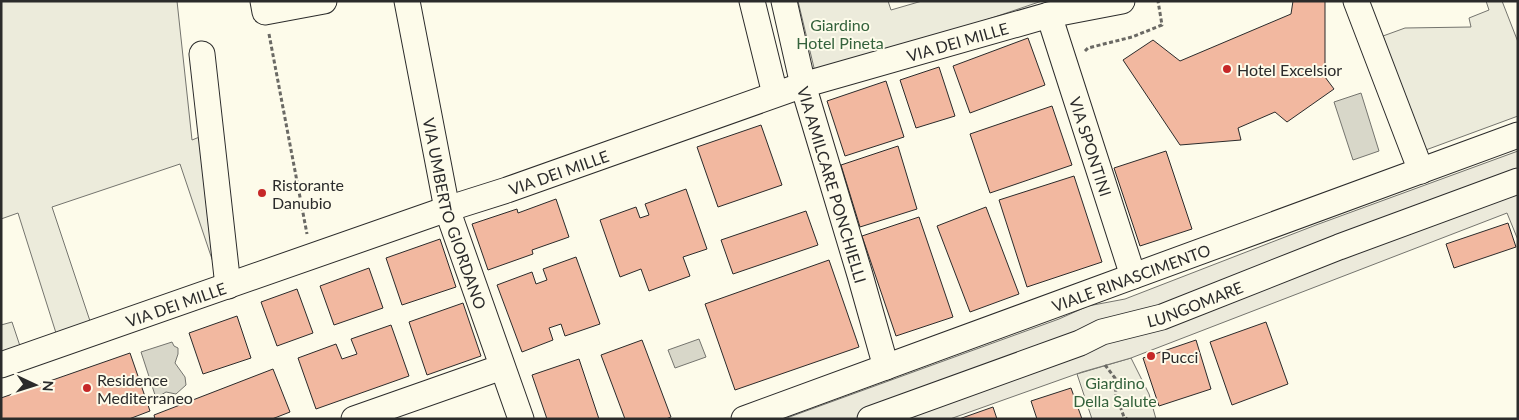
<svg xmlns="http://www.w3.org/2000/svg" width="1519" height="420" viewBox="0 0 1519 420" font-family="Lato,sans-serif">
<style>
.green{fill:#ecebdb;stroke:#74746e}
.parking{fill:#eceadb;stroke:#74746e}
.water{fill:#d8d7c9;stroke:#74746e}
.building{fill:#f2b8a0;stroke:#2b2b2b}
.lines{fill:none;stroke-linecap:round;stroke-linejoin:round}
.minor-casing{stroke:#2b2b2b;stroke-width:27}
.path{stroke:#6a6964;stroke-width:3;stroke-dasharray:4 2.5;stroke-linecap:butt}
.minor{stroke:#fdfbea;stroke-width:25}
.poi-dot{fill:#c62828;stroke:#fdfbea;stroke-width:2}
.labels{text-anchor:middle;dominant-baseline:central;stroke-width:4;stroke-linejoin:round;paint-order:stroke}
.park-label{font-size:16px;fill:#34623c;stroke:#fdfbea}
.street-label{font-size:16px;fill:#2b2b2b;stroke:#fdfbea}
.poi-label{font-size:16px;fill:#2b2b2b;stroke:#fdfbea;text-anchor:start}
</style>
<rect width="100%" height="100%" fill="#fdfbea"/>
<path class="green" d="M1,1h176l15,139 10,-4 12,129 -34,-101 -128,43 38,114 -34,12 -38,-120 -17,6z
M798,1h90l3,9 31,-9h120l-145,49 -82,22z
M1486,1h16l16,41v74l-95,35 -40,-115 22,-8 66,-1 -2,-9 20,-8z
M12,322l8,24 -19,6v-27z
M1131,358l18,36 7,25h-64l-15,-45z"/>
<path class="parking" d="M1518,151v89l-11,-27 -376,145 -49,14 -132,47h-166l275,-100 29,-13 37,-7 191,-74z"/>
<path class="water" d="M1361,93l18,58 -26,9 -19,-58z
M699,339l7,18 -31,11 -7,-18z
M172,342l2,4 4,2v6l-3,9 10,14 1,8 -10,9 -10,-2 -10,6 -15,-46z"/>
<path class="building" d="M1293,1h32v76l9,12 -47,33 -12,-10 -37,16 3,12 -61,5 -57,-85 30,-20 27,21 111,-47z
M1028,38l17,47 -75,28 -17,-47z
M939,67l16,49 -39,12 -16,-48z
M886,81l18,56 -59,19 -18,-55z
M1052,106l20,59 -82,28 -20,-59z
M761,125l21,60 -64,22 -21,-60z
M898,146l19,63 -57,18 -19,-62z
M1166,151l26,78 -52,17 -26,-78z
M1074,176l28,86 -75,25 -28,-87z
M686,189l21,60 -24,8 7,19 -41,15 -8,-22 -21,8 -20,-57 36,-13 4,11 9,-3 -4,-11z
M556,199l13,38 -37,13 1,4 -45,16 -16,-46 45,-15 1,4z
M986,207l33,87 -49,18 -33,-86z
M806,211l12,34 -85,29 -12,-34z
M919,217l34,100 -57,19 -34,-100z
M1508,223l8,24 -62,21 -8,-24z
M440,239l16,48 -54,18 -16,-47z
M576,257l24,67 -35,12 -4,-12 -12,4 4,12 -31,12 -25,-67 35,-13 4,12 11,-4 -4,-11z
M829,260l30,87 -124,43 -30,-86z
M369,268l14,40 -49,17 -14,-39z
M297,289l16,44 -36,13 -16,-44z
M463,303l18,53 -54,19 -18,-53z
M237,316l14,42 -48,16 -14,-41z
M1266,322l22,62 -56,21 -22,-63z
M391,325l18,51 -93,33 -18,-51 38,-14 6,15 15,-5 -6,-15z
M642,340l29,77 -5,2h-41l-24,-64z
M1196,340l15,49 -52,17 -16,-48z
M130,353l20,58 -21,8h-128v-21z
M579,359l20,60h-52l-15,-44z
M273,369l17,43 -18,7h-117l-1,-4z
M1071,388l11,31h-45l-6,-18z
M993,407l4,12h-38z"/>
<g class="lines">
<g class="minor-casing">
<g id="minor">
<path d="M263,1l2,11 59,-11"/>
<path id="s1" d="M407,1l40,208 74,210"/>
<path d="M752,1l23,93"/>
<path id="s2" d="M784,1l19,84 57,190 26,92"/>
<path d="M1356,1l65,170"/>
<path id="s3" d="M1049,15l84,261"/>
<path d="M202,54l26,232"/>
<path id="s4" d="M1,365l446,-156 60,-19 296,-105 246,-70 73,-14"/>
<path d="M354,419l148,-52"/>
<path id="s5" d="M744,419l774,-284"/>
<path id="s6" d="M870,419l210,-76 22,-11 60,-15 177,-70 179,-66"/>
</g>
</g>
<path class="path" d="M269,34l38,200
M1085,51l3,-3 44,-11 30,-12 -4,-24
M1105,365l10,13 1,17 8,22 3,2"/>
<use href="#minor" class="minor"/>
</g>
<g class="poi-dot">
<circle cx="1227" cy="69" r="5"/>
<circle cx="262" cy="193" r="5"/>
<circle cx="1151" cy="356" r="5"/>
<circle cx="87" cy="388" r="5"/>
</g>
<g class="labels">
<g class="park-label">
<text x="840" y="24">Giardino<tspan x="840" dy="18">Hotel Pineta</tspan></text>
<text x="1115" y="382">Giardino<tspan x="1115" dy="18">Della Salute</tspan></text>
</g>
<g class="street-label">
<text stroke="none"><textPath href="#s4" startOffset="1010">VIA DEI MILLE</textPath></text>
<text stroke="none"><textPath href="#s3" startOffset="138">VIA SPONTINI</textPath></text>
<text stroke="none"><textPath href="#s4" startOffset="590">VIA DEI MILLE</textPath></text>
<text stroke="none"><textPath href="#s2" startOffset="190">VIA AMILCARE PONCHIELLI</textPath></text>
<text stroke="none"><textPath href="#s1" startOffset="218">VIA UMBERTO GIORDANO</textPath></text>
<text stroke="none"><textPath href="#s5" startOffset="412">VIALE RINASCIMENTO</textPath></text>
<text stroke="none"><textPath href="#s6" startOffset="345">LUNGOMARE</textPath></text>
<text stroke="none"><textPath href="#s4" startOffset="185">VIA DEI MILLE</textPath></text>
</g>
<g class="poi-label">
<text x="1237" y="69">Hotel Excelsior</text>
<text x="272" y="184">Ristorante<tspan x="272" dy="18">Danubio</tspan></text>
<text x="1161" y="356">Pucci</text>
<text x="97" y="379">Residence<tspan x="97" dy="18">Mediterraneo</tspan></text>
</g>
</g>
<rect width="1519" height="420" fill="none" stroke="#2b2b2b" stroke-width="5"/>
<g transform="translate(35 385) rotate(94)" stroke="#fdfbea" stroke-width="4" paint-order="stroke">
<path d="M0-4L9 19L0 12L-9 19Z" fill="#2b2b2b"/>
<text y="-8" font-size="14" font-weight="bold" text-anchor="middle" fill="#2b2b2b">N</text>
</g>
</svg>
